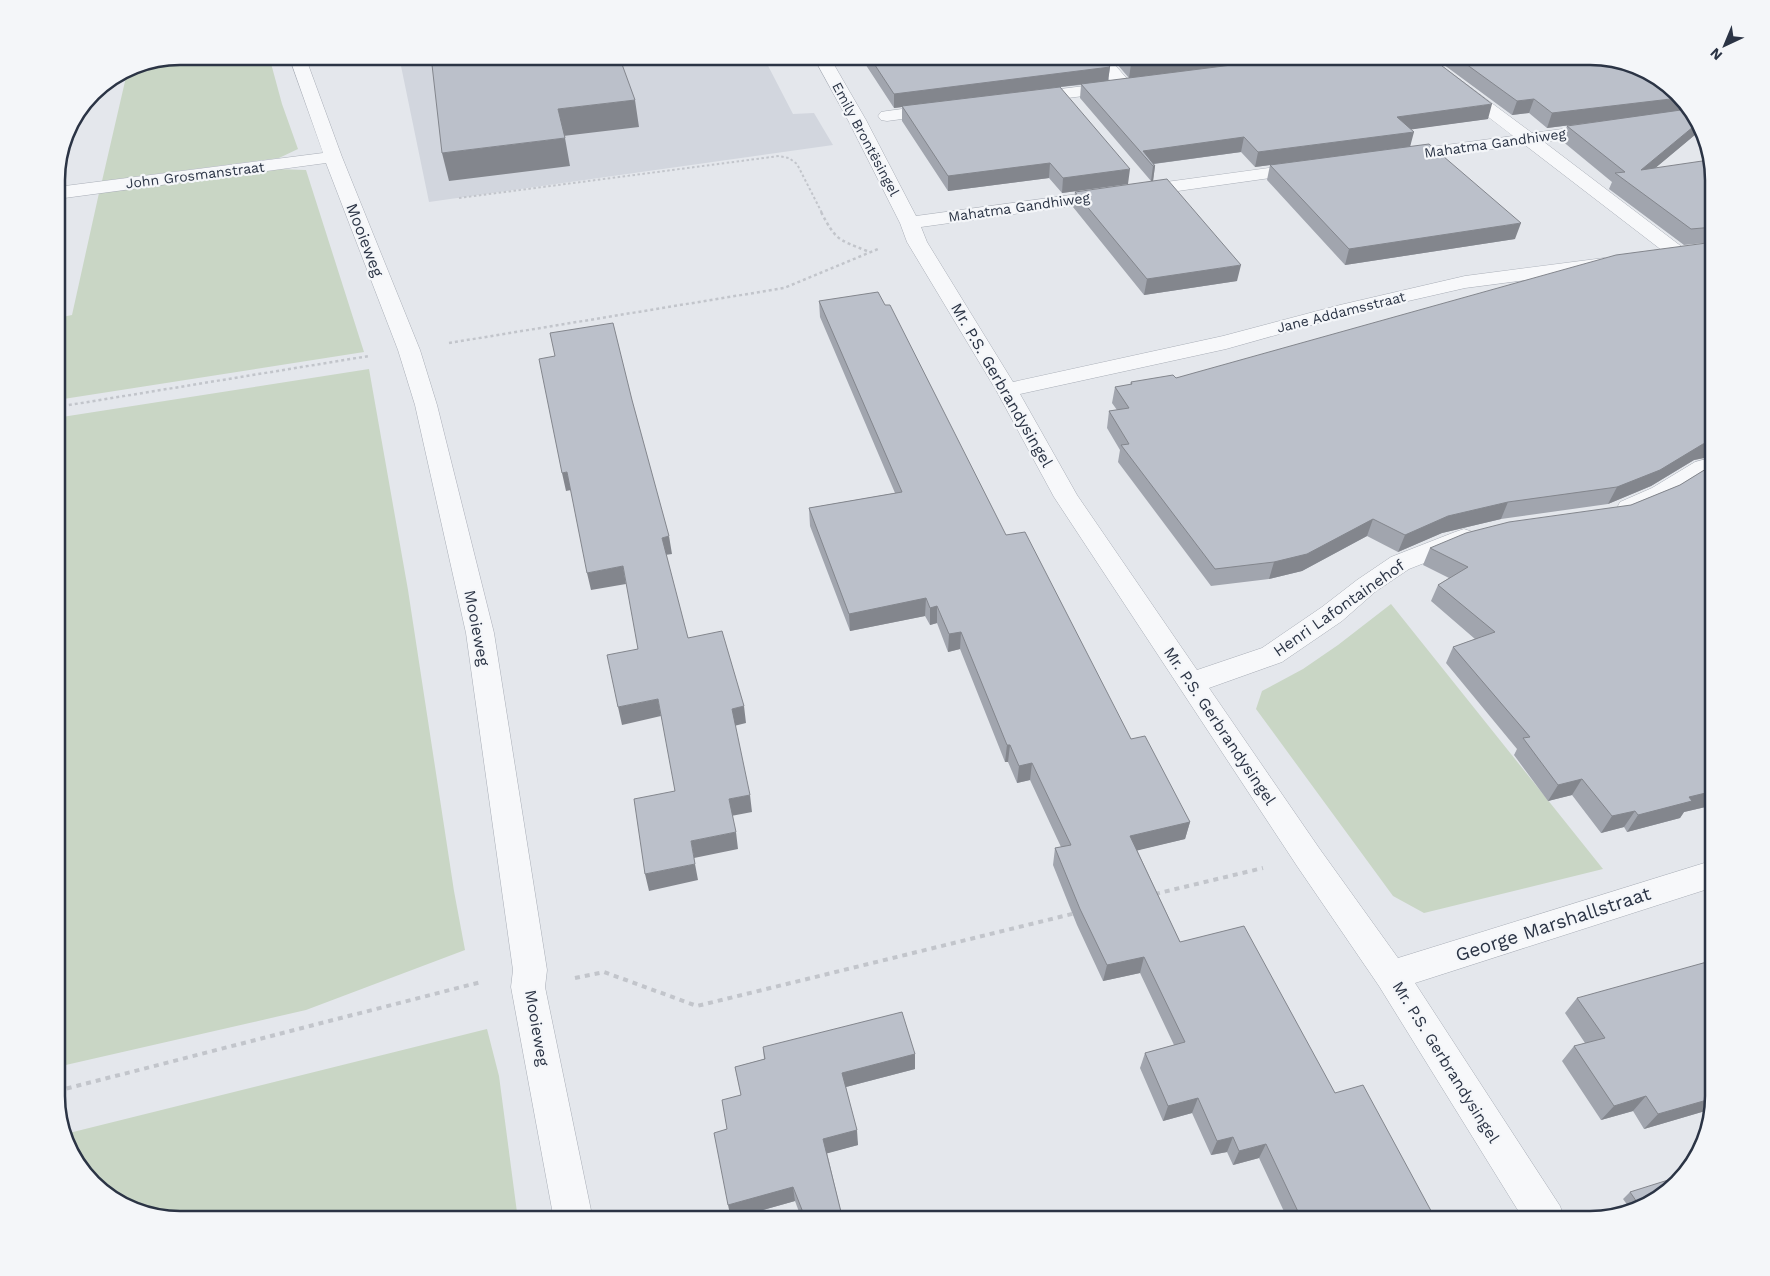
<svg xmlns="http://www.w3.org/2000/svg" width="1770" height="1276" viewBox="0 0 1770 1276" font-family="'Work Sans',sans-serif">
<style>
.built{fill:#d2d6de}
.green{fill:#c9d6c5}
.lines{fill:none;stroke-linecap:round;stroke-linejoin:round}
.pedestrian-casing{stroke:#a9aeb7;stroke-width:1}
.minor-casing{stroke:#a9aeb7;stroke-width:1}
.path-far2{stroke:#c2c5cb;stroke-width:2;stroke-dasharray:2.5 2.5;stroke-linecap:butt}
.path-far1{stroke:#c2c5cb;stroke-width:2.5;stroke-dasharray:3 3;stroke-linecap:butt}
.path{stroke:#c2c5cb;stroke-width:4;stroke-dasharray:5 5;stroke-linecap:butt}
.pedestrian{fill:#f7f8fa;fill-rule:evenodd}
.minor{fill:#f7f8fa;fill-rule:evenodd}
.wall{fill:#a1a5ae}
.shaded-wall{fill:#83868d}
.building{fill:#bbc0ca;stroke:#83868d}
.labels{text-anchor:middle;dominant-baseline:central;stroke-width:4.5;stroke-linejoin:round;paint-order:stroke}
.far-street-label{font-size:14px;fill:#2b3445;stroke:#f4f6f9}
.street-label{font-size:16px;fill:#2b3445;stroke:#f4f6f9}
.near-street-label{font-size:19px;fill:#2b3445;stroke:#f4f6f9}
.rim{fill:none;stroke:#2b3445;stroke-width:2.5}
</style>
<rect width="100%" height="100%" fill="#e4e7ec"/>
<path class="built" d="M478,56h285l30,58 21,-1 19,32 -404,57 -28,-136z"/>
<path class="green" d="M180,56h89l13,48 16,45 -19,9 -177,23 24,-104 -14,1 21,-12z
M332,56h83l-79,10z
M276,169l30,1 58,182 -307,48v-82l15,-3 27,-122z
M369,369l39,221 46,301 11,59 -159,60 -249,57v-625l5,-25z
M1391,604l212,265 -179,44 -31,-17 -137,-187 6,-18 41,-22 35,-24z
M487,1029l12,47 19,144h-339l-39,-7 -35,-19 -36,-43 -4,-17z"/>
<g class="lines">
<g class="pedestrian-casing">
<path id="pedestrian" d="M1090,56h17l23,26 2,4 -2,4h-12z"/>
</g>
<g class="minor-casing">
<path id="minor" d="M289,56h16l37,101 78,193 17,55 57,228 53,337 -2,17 48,233h-39l-43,-233 2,-17 -47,-337 -51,-228 -17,-55 -72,-187 -269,36v-12l266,-34z
M813,56h16l37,64 50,96 390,-53 6,1 3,4 -3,4 -6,1 -385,54 6,15 86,140 210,-46 117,-31 125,-29 139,-18 7,2 3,4 -3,4 -7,2 -139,18 -114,26 -125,35 -206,45 57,101 120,175 65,-22 60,-41 35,-27 34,-23 64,-25 9,-3 9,3 4,6 -4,6 -64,25 -34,23 -33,29 -60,41 -73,26 110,160 79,110 316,-98v27l-299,96 145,223 5,14h-41l-145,-234 -82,-120 -243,-369 -58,-107 -89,-148 -7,-19 -52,-103z
M1409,56h19l104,77 69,-9 6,1 3,4 -3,4 -63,9 142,108 3,4 -3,4 -7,2 -7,-2 -147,-113 -124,16 -6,-1 -3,-4 3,-4 6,-1 112,-15z
M1117,82l6,1 2,4 -2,4 -95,12 -6,-1 -2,-4 2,-4 6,-1z
M941,104l6,1 3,4 -3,4 -60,8 -6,-1 -3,-4 3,-4 6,-1z
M1714,457v16c-27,9 -64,49 -94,41l-3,-6 3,-6 32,-14 43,-26z"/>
</g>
<path class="path-far2" d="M1691,135l12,-2
M459,198l320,-42 10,2 8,6 25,49"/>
<path class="path-far1" d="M821,212c15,28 16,27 46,39
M449,343l335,-55 94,-39
M57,407l312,-51"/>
<path class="path" d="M1155,894l108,-26
M575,978l29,-6 93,34 379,-93
M57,1091l424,-109"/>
<use href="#pedestrian" class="pedestrian"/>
<use href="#minor" class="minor"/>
</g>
<path class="wall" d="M860,56h241l9,11 -2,14 21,-3 -19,-22h192l186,63 -77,10 -1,18 105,92 -170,26 -78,-85 3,-15 -15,2 -14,-15 -87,12 1,2 -2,15h-2l-71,-83 1,-13 -21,2 68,97 -66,9 -13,-15 -101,13 -46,-70v-14l-8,1z
M1432,56h159l110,69 1,4 -47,39 59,11v63l-30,3 -75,-56 3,-7 -51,-42 6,-14 4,-1 -24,3 -18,-15 -17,2z
M1075,192l162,89 -93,14 -71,-88z
M1714,242v214l-20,4 -43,26 -43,18 -107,15 -59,14 -44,19 -31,-16 -65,35 -33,8 -58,7 -93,-124 2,-12 -13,-22 2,-17 8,-1 -5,-7 3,-16 15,-2 1,-3 45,-4z
M819,301l187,234 125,204 59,83 -5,17 -48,11 43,92 155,151 101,127h-148l-29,-62 -26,7 -6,-13 -16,3 -19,-42 -29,8 -23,-53 5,-15 29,-8 -34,-72 -37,8 -26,-56 -24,-60 2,-17 6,-1 -31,-67 -13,3 -9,-21h-3l-45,-113 -12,3 -11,-29 -7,2 -5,-9 -75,15 -40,-105 -1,-18 86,-15 -75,-176z
M1714,464v341l-30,7 -4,6 -53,14 -3,-5 -23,6 -29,-38 -24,6 -34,-46 3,-6 -71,-86 7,-16 22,-8 -44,-38 7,-16 11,-7 -26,-13 7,-17 201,-43 49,-20z
M1577,998l137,99 -2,12 -68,20 -11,-18 -32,9 -39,-59 12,-15 11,-3 -20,-30z
M763,1047l152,7v15l-69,18 12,58 -31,8 16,67h-41l-7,-19 -64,18 -4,-90 14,-34 -6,-28 29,-8z
M1630,1192l15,15 -14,3 -8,-11z"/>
<path class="shaded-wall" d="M1193,56h109l-173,22 2,-14z
M1110,67l-2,14 -214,27v-14z
M1679,98l10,12 -142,18 5,-15z
M1534,99l-5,14 -17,2 5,-14z
M635,100l4,27 -76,9 -5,-27z
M1492,104l-4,15 -95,13 4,-15z
M1699,122l2,3 1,4 -67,56 6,-15z
M1414,132l-4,15 -155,20 3,-15z
M1244,137l-3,15 -89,12 -9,-13z
M565,138l5,28 -121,15 -7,-28z
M65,142l4,9 -9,34 -3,1v-15z
M1050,163l-1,15 -101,13v-15z
M1153,166h2l-2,15h-2z
M1130,169l-2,15 -66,9 1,-15z
M1521,223l-6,16 -170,26 4,-16z
M1241,265l-4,16 -93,14 3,-16z
M1714,441v15l-20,4 -43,26 -43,18 9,-17 86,-43z
M567,472l4,18 -5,1 -4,-18z
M1508,502l-7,17 -59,14 -44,19 7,-17 43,-19z
M1373,519l-6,17 -65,35 -33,8 5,-17z
M669,536l3,18 -7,1 -3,-17z
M623,566l3,18 -35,6 -4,-17z
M926,598l-1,18 -75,15 -1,-17z
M937,606v17l-7,2v-17z
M961,632l-1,17 -12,3 1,-18z
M658,699l3,17 -39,9 -4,-18z
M744,706l2,17 -12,3 -2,-17z
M1007,745h3l-2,17h-3z
M1032,763l-2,17 -13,3 2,-17z
M1582,779l-10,16 -24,6 10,-16z
M1714,791v14l-30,7 -4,6 -53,14 11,-17 51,-18z
M750,795l2,17 -21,4 -2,-17z
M1635,811l-11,16 -23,6 11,-17z
M1190,822l-5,17 -58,14 3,-17z
M736,832l2,17 -44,9 -3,-17z
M695,864l3,16 -49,11 -4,-17z
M1144,957l-4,16 -37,8 4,-16z
M915,1054v15l-73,19v-15z
M1646,1096l-13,15 -32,9 13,-14z
M1198,1098l-6,15 -29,8 5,-15z
M1714,1098l-2,11 -68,20 14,-15z
M857,1130l1,15 -33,9 -2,-15z
M1233,1137l-6,15 -16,3 6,-14z
M1266,1144l-7,14 -26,7 6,-14z
M793,1187l2,14 -64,18 -3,-14z"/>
<path class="building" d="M431,56h188l16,44 -77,9 7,29 -123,15z
M869,56h232l9,11 -216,27z
M1124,56h69l-62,8z
M1303,56h126l63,48 -95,13 17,15 -156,20 -14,-15 -101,14 12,15h-2l-72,-82z
M1455,56h136l39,7 35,19 14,16 -127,15 -18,-14 -17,2z
M1060,87l70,82 -67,9 -13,-15 -102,13 -46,-70z
M1688,109l11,13 -58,48 68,-10 5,19v48l-23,2 -76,-56 10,-1 -58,-46z
M1429,144l92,79 -172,26 -79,-84z
M1167,179l74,86 -94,14 -72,-87z
M1714,242v199l-11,3 -43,26 -43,17 -109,15 -60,14 -43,19 -32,-16 -66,35 -33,8 -59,7 -94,-124 8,-1 -20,-33 20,-3 -14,-21 17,-3 -1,-2 42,-7 3,3 440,-123z
M878,292l7,13h5l116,230 19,-3 106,207 14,-3 45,86 -60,14 50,106 64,-16 91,167 28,-8 73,135h-134l-36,-76 -27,7 -6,-14 -16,4 -19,-43 -30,8 -23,-53 40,-11 -41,-85 -37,8 -27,-56 -25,-61 16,-3 -39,-82 -13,3 -9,-21h-3l-46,-113 -12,2 -12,-28 -7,2 -4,-10 -77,16 -40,-106 93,-16 -83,-191z
M613,323l19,77 37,136 -7,2 26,100 34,-7 22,75 -12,3 18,86 -21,4 7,33 -45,9 4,23 -50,10 -11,-75 41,-8 -17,-92 -40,8 -11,-52 31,-6 -15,-83 -36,7 -20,-101 -5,1 -23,-114 16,-3 -5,-23z
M1714,464v327l-25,6 3,4 -54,14 -3,-4 -23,5 -30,-37 -24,6 -35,-47 7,-1 -77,-90 42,-15 -57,-47 30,-18 -38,-19 36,-15 43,-11 122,-17 49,-20z
M1714,960v138l-56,16 -12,-18 -32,10 -40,-60 31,-8 -28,-40z
M902,1012l13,42 -73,19 15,57 -34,9 20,81h-37l-13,-33 -65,18 -14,-72 13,-4 -5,-29 19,-5 -6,-28 30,-8 -2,-12z
M1684,1175l-39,32 -4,1 -11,-16z
M917,1214l3,6h-15z"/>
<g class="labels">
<g class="far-street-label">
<text transform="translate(866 139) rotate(62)">Emily Brontësingel</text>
<text transform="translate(1495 143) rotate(-8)">Mahatma Gandhiweg</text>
<text transform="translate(195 175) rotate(-7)">John Grosmanstraat</text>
<text transform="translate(1019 207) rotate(-8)">Mahatma Gandhiweg</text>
<text transform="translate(1341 312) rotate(-14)">Jane Addamsstraat</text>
</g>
<g class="street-label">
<text transform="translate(365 240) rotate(69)">Mooieweg</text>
<text transform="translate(1002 385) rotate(60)">Mr. P.S. Gerbrandysingel</text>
<text transform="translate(1339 608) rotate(-35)">Henri Lafontainehof</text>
<text transform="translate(477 628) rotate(79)">Mooieweg</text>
<text transform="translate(1220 726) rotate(56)">Mr. P.S. Gerbrandysingel</text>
<text transform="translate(537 1028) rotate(80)">Mooieweg</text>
<text transform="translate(1446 1062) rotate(58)">Mr. P.S. Gerbrandysingel</text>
</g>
<g class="near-street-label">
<text transform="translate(1553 924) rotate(-18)">George Marshallstraat</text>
</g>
</g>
<path d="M0 0H1770V1276H0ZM180 65H1590A115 115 0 0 1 1705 180V1096A115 115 0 0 1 1590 1211H180A115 115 0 0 1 65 1096V180A115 115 0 0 1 180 65Z" fill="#f4f6f9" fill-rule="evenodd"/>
<path class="rim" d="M180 65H1590A115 115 0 0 1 1705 180V1096A115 115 0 0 1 1590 1211H180A115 115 0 0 1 65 1096V180A115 115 0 0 1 180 65Z"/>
<g transform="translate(1725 45) rotate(224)" stroke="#f4f6f9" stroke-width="4" paint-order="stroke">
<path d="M0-4L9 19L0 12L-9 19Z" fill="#2b3445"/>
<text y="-8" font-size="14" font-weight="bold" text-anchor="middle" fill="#2b3445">N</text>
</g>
</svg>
